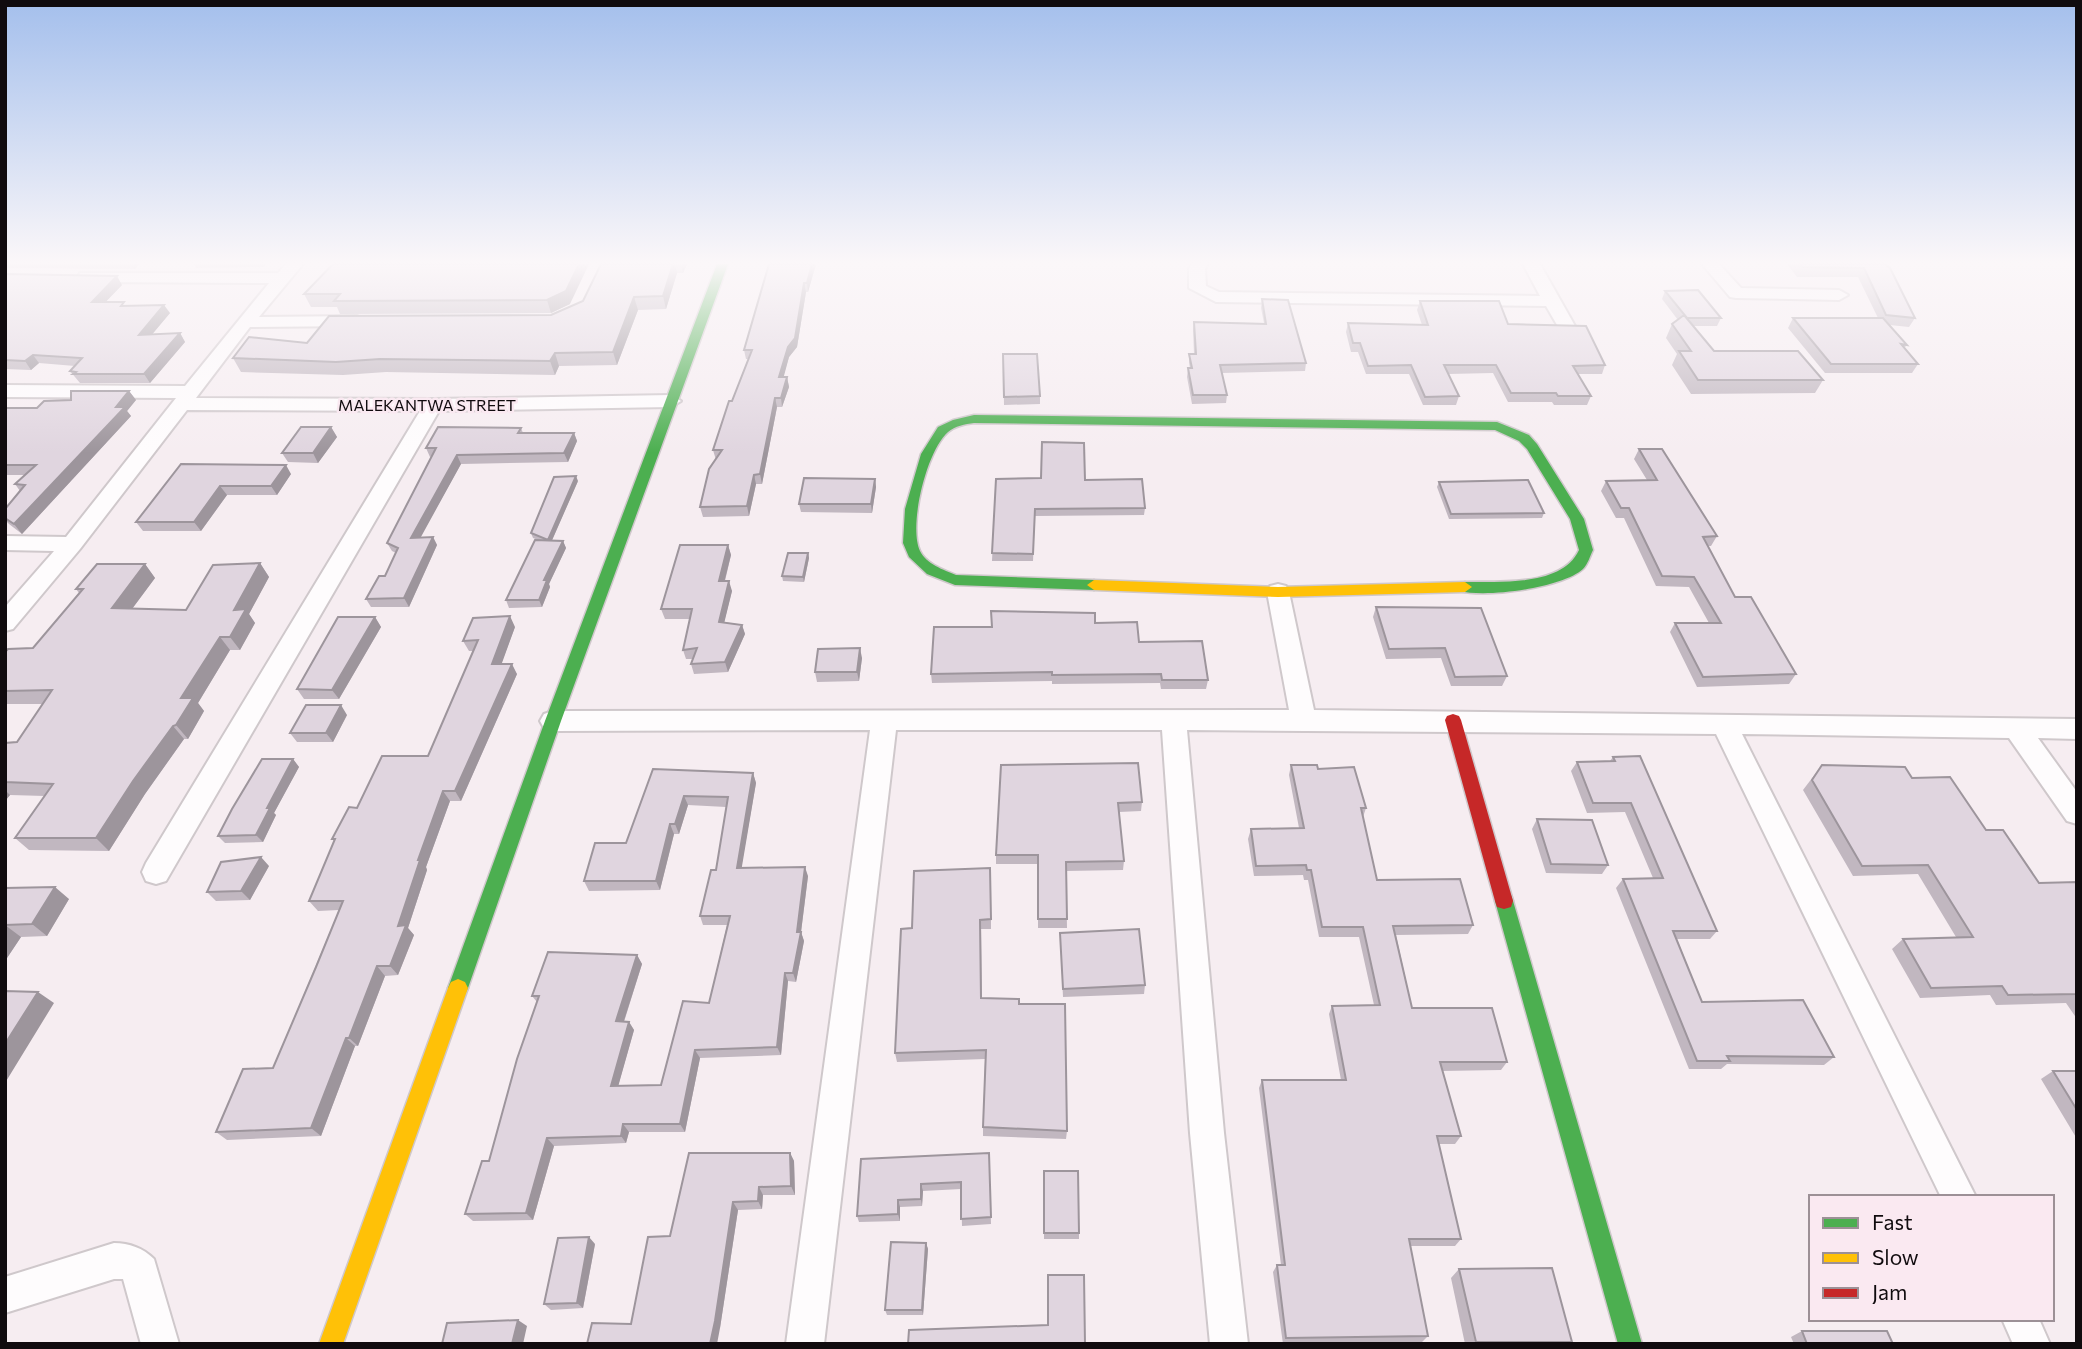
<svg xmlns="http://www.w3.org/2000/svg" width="2082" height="1349" viewBox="0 0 2082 1349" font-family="Commissioner,sans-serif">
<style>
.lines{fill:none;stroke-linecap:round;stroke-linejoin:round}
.street-casing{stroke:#cfc8cb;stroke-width:4}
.fast-casing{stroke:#cfc8cb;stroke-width:3}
.slow-casing{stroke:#cfc8cb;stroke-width:3}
.jam-casing{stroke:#cfc8cb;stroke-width:3}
.street{fill:#fefcfd;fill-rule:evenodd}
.fast{fill:#4caf50;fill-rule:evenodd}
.slow{fill:#ffc107;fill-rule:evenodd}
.jam{fill:#c62828;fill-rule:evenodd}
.wall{fill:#c1b7c0}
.shaded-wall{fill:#9d959c}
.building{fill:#e0d5df;stroke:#9d959c;stroke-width:2}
.labels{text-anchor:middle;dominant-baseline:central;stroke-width:5;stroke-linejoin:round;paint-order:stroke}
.far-street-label{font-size:16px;fill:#100b0e;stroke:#fae9f1}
</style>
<rect width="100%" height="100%" fill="#f6edf1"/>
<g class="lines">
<g class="street-casing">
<path id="street" d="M286,264h17l-44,53 98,-1 9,5 -9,5 -107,1 -54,71 237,1 238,-4 10,6 -10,6 -232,4 -273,470 -10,3 -10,-3 -4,-9 4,-9 274,-452 -233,-1 -107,139 -67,80 -8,2v-24l49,-56 -49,-1v-14l61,1 110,-139 -171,-1v-12l180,1 84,-103 -183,-1 -8,-5 2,-4h198z
M1191,264h17l-3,5 1,17 13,6 321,4 -17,-32h17l35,62 -3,4h-12l-14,-24 -330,-4 -27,-14v-19z
M1702,264h17l22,24 98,2 9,5 -9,5 -103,-2 -6,-1z
M1278,584l8,2 3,6 25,118 763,9v20l-39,-1 39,54v32l-10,-3 -58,-83 -267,-4 234,463h-35l-225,-463 -529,-4 37,403 24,211h-38l-20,-211 -28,-403h-266l-72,614h-38l84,-614 -317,1 -9,-3 -4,-7 4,-7 9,-3 736,-1 -22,-118 3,-6z
M114,1243c15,0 29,5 40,16l25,85h-38l-18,-65h-9l-109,34v-36z
M2002,1319h37l11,25h-37z"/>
</g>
<g class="fast-casing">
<path id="fast" d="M717,264h11l-167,457 -93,267 -3,6 -7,3 -7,-3 -3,-6 97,-267z
M974,415l523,7 32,13 8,9 47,75 9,31c-3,6 -5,14 -10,19 -21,19 -97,29 -123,22l-2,-4 7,-5c35,-1 97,5 114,-32l-9,-31 -43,-70 -8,-8 -24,-11 -521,-7c-9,1 -19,3 -26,9 -21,18 -40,93 -28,119 6,13 24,19 36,24l138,5 7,5 -7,5 -139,-5 -28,-11 -18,-17 -6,-14 2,-34 16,-55 17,-27 15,-7z
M1504,893l7,2 2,6 129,443h-24l-123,-443 2,-6z"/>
</g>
<g class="slow-casing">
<path id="slow" d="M1094,580l184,7 187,-5 7,5 -7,5 -187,5 -184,-7 -7,-5z
M458,979l7,3 3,6 -125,356h-24l129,-356 3,-6z"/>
</g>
<g class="jam-casing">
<path id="jam" d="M1453,714l6,2 2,4 52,181 -2,6 -7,2 -7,-2 -2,-6 -50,-181 2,-4z"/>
</g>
<use href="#street" class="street"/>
<use href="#fast" class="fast"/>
<use href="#slow" class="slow"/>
<use href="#jam" class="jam"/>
</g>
<path class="wall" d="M5,264h134l-4,5 -130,-1z
M194,264h72l-2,3 -68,1z
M333,264l237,40 -19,9 -211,1 -3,-7h-26l-7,-13z
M601,264h86l-4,9h-6l-11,36 -28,1 -21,55 -58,1 -4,9 -169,-3 -43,3 -102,-3 -8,-14 74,-15 244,-28 32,-14z
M769,264h47l-8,28h-2l-9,55 -8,10 -6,20h4l2,10 -7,20h-5l-15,77h-6l-7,32 -46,1 -3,-10 16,-47 -3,-10 35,-91h-2l-2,-9z
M1787,264h98l30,54 -6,9 -19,-2 17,20 -3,3 14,16 -6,9h-87l-37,-45 5,-10h85l-20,-41h-61z
M5,274l117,11 -17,17 65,11 -18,21 28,-1 5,9 -35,41h-70l-10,-12 5,-5 -36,-3 -8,7 -26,-1z
M1665,291l56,27 -4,8h-24l21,25 109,29 -8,13 -124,1 -19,-29 5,-11 -11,-16 6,-14 6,-4 -16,-21z
M1262,299l44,64 -1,8 -83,2 5,22 -1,8 -34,1 -5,-27 1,-9h2l-1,-5v-9h5l-1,-24 1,-8 70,1 -3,-15z
M1420,301l88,23 97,41 -3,9h-24l13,22 -4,9h-33l-2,-3h-44l-15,-29 -45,1 11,22 -3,9h-33l-14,-31h-43l-8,-22h-7l-5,-20 2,-9 74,2 -5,-15z
M1003,354l37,42v8l-36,1z
M129,391l7,9 -9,11 4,5 -109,118 -13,-10 -4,-4v-11l15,-18 -5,-7 10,-9h-20v-67h32l34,-8z
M331,427l6,10 -19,26 -30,-1 -6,-9z
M521,428l2,5h51l3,8 -9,21 -107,2 -41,73h13l4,8 -28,62h-38l-5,-8 19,-23 11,-23 -4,-2 -5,-8 45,-87 -2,1 -4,-9z
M1639,449l78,87 -6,10h-3l27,51 61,77 -7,10 -92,3 -27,-55 5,-9h34l-20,-36 -33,-1 -32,-68h-8l-15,-27 5,-10 41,-1 -13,-21z
M181,464l110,10 -14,21h-50l-26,36h-58l-7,-9z
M875,479l1,8 -4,26 -71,-1 -2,-8z
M996,479l89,1 60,28 -1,7 -109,1 -2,45h-41z
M578,481l-26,59 11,1 3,7 -17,36 1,3 -8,20 -33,1 -3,-8 32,-60 -5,-2 -2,-5z
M1439,482l105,31 -2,5 -93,1 -12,-32z
M728,545l3,10 -6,26 7,10 -8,31 18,3 3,9 -17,38 -34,2 -3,-10 2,-5h-7l-3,-9 7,-31h-25l-4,-10z
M808,553l1,5 -5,24 -21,-1 -1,-5z
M260,563l9,14 -20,37 6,9 -15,27h-10l-32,53 6,8 -16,28h-4l-39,55 -36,57 -80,-1 -14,-12 30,-42 -35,-1 -5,6v-58l12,-1 26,-38h-38v-52l28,-4 46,-55 -3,-4 69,-25 10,14 -23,31 54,1z
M1376,607l131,69 -5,10h-51l-10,-28 -55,1 -13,-42z
M375,617l6,10 -42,72h-35l-7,-10z
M1095,623l44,19 69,38 -2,9h-45l-1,-6 -108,1v-3l-120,2 -1,-9z
M515,627l-14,37 16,10 -56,127h-11l-24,66 1,3 -19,58 6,7 -16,40 -13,1 -27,70h-3l-34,90 -94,4 -11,-8 57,-64 66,-158 -21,1 -9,-10 25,-60 -2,-2 25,-31 71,-52 46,-105h-5l-6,-10z
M862,658l-3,23 -42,1 -2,-10z
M347,715l-14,27h-36l-7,-9z
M1613,757l104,174 -7,8h-33l25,63 132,55 -10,8 -97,-1 -6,5h-32l-73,-181 7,-9 30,-1 -28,-66 -38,1 -16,-42 6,-9 33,-1z
M293,759l6,8 -25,46 2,2 -13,27 -38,1 -7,-7z
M1001,765l141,37 -1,9 -22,1 5,49 -1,9 -57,1 1,57h-29v-64h-42v-9z
M1291,765l27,4 48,39 -3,9 14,63 96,45 -5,9 -72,1 16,73 95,54 -6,8 -59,1 19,65 -6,8h-17l23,95 -6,7h-45l18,90 -6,6 -139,2 -10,-72 4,-7h4l-22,-177 3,-8h79l-12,-66 3,-8 42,-1 -15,-68h-40l-11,-57h-4l-1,-5 -49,1 -6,-37 3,-10 48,-1 -10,-53z
M1822,765l90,13 74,52 53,53 38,-1v137l-11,-16 -70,2 -6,-10 -70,3 -28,-49 11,-10 53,-2 -38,-63 -65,2 -50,-86z
M653,769l100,4 3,10 -15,85 67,8 -7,56 3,9 -8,41 -8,-1 -7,74 -81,3 -15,74h-56l-3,11 -72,3 -21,74 -60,1 -8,-7 24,-53 48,-159 -5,-6 105,-41 5,9 -18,58h5l5,8 -16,56 43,-1 48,-82 18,-78h-24l-3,-9 16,-46 10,-63 -38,-2 -9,29h-5l-14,56 -71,1 -5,-10 42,-38z
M1537,819l71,46 -6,9 -56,-1 -14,-44z
M269,866l-19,34 -34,1 -9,-9z
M991,878v51h-10l1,69 37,6 48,127 -1,8 -83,-3v-9l2,-68 -88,3 -2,-9 17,-125z
M5,888l64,11 -22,37 -26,1 -16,24z
M1060,933l85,52 -1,9 -81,3z
M2053,1071h24v68l-36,-60z
M790,1153l4,8 1,34h-32l-1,14 -24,1 -18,118 -89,-4 39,-88z
M989,1153l2,71 -29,2 -1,-37 -38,2 -1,15 -22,1v14l-41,1 -2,-6 4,-57z
M1044,1171l35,62v6h-35z
M926,1243l2,6 -5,66h-36l-2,-5z
M595,1244l-12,64 -32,2 -7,-6z
M1459,1269l113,73 -3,2h-104l-14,-66z
M1802,1331l91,13h-99l-3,-7z"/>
<path class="shaded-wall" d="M132,264h7l-4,5z
M579,264h10l-19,40 -19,9 -4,-13z
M673,264h2l2,9 -11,36 -3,-13z
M681,264h6l-4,9z
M812,264h4l-8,28 -1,-9z
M117,276l5,9 -25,26 -5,-9z
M804,283l2,9 -9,55 -8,10 -8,30 -2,-10z
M634,297l4,13 -21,55 -4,-13z
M164,305l6,8 -25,30 -6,-8z
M180,333l5,9 -35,41 -6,-9z
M555,353l4,13 -4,9 -5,-14z
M33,355l6,8 -8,7 -6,-9z
M787,377l2,10 -7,20 -1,-9z
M129,391l7,9 -9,11 4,5 -109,118 -8,-10z
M775,398l2,9 -15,77 -2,-10z
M331,427l6,10 -19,26 -5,-10z
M574,433l3,8 -9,21 -4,-9z
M457,455l4,9 -45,82 -5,-8z
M286,465l5,9 -14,21 -6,-9z
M754,475l2,9 -7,32 -2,-10z
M576,476l2,5 -28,64 -2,-5z
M875,479l1,8 -4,26 -1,-9z
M220,486l7,9 -26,36 -7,-9z
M433,537l4,8 -28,62 -5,-9z
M563,541l3,7 -17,36 1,3 -8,20 -3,-7 5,-20z
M728,545l3,10 -9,36 -3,-10z
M808,553l1,5 -5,24 -1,-5z
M260,563l9,14 -20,37 6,9 -15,27 -10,-13 4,-27z
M145,564l10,14 -32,43 -11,-13z
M729,581l3,10 -10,41 -3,-10z
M510,616l5,11 -17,47 -6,-10z
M375,617l6,10 -42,72 -7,-9z
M742,625l3,9 -17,38 -3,-10z
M220,637l10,13 -32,53 6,8 -16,28 -12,-14 5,-27z
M860,648l2,10 -3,23 -2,-9z
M512,664l5,10 -56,127 -6,-10z
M341,705l6,10 -14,27 -7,-9z
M173,726l11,13 -39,55 -36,57 -13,-13 37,-57z
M293,759l6,8 -25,46 2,2 -13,27 -7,-7 11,-27z
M753,773l3,10 -16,95 -3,-10z
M5,790l5,5 -5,6z
M443,791l7,10 -24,66 1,3 -19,58 6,7 -16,40 -8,-9 8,-40 20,-66z
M684,796l4,9 -9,29 -4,-10z
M670,824l4,10 -14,56 -4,-9z
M261,857l8,9 -19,34 -9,-9z
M805,867l3,9 -7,56 3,9 -8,41 -3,-9z
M55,887l14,12 -22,37 -15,-12z
M5,925l16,12 -16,24z
M637,955l5,9 -21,66 -5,-9z
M377,966l8,10 -27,70 -9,-8z
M785,973l3,8 -7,74 -4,-8z
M38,992l16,11 -49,80v-39z
M629,1022l5,8 -18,64 -5,-8z
M346,1038l9,8 -34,90 -10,-8z
M695,1050l5,8 -15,74 -5,-8z
M623,1124l6,8 -3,11 -5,-7z
M547,1138l7,8 -21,74 -7,-7z
M790,1153l4,8 1,34 -4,-9z
M921,1184l2,7 -1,15 -1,-7z
M759,1187l4,8 -1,14 -4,-8z
M898,1200l2,7v14l-2,-7z
M733,1202l5,8 -18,118 -3,16h-7z
M589,1237l6,7 -12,64 -6,-5z
M926,1243l2,6 -5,66 -1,-5z
M518,1320l9,6 -4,18h-11z"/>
<path class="building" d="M333,264h246l-13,27 -19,9 -213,1 6,-7h-36z
M601,264h72l-10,32 -29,1 -21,55 -58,1 -5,8 -170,-2 -44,3 -103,-4 16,-21 58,6 22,-27 222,-1 32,-14z
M769,264h43l-5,19h-3l-9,55 -7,9 -9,30h8l-6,21h-6l-15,76 -6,1 -7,31 -47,1 9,-38 13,-19h-9l16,-49h3l20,-51h-8z
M1800,264h85l5,4 25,50 -29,-3 -22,-47 -62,-1z
M5,274l112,2 -25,26h32l-3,4 43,-1 -25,30 41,-2 -36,41h-71l3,-2 -6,-1 12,-13 -49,-3 -8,6 -20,-1z
M1698,290l23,28h-34l-22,-27z
M1262,299l26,1 18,63 -86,2 7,30h-34l-5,-27h4l-3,-14h7l-2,-32 72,2z
M1420,301h79l9,23 78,2 19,39 -32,1 18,30h-33l-2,-3h-45l-15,-28h-52l15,31 -34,1 -14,-32 -43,1 -8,-23h-7l-5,-20 80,2z
M1684,315l30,36h84l25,29h-125l-19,-29h12l-19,-27z
M1793,318h90l24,27 -6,-1 17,20h-87z
M1003,354h34l3,42 -36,1z
M71,391h58l-13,16h9l-111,117 -9,-6v-9l20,-24 -10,-1 21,-19h-31v-57h32l7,-7 27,-1z
M301,427h30l-18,26h-31z
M438,427l83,1 -3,5h56l-10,20 -107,2 -46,83 22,-1 -29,61 -38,1 13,-23h6l13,-28 -11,-5 49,-95h-10z
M1042,442l42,1 1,37 57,-1 3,29 -110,1 -2,45 -41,-1 4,-74 45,-1z
M1639,449h23l55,87 -14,1 32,60h16l45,77 -93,3 -28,-54h46l-27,-46 -32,-1 -33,-68h-8l-15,-27 51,-1z
M181,464l105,1 -15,21h-51l-26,36h-58z
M576,476l-28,64 -17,-7 23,-56z
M804,478l71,1 -4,25h-72z
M1528,480l16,33 -93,1 -12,-32z
M535,540l28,1 -19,39h3l-8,20h-33z
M680,545h48l-9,36h10l-10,41 23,3 -17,37 -34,2 6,-16 -14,2 9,-41h-31z
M788,553h20l-5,24 -21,-1z
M260,563l-26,47 12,-1 -16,28h-10l-39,61h12l-17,27 -3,1 -40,55 -37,57h-81l38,-54 -48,-2v-39l12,-1 35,-52 -47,1v-39l3,-3 25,-1 50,-59h-7l21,-25h48l-33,44 74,2 27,-45z
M1376,607l105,1 26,68 -52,1 -10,-29 -56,1z
M991,611l104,2v10l42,-1 2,20 63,-1 6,39h-46l-1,-6 -109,1v-3l-121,2 3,-47h58z
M510,616l-18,48h20l-57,127h-12l-25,69h2l-22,66 8,-1 -16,41h-13l-28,72h-3l-35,90 -95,4 27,-63 30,-1 43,-101 27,-66h-34l26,-62h-3l17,-32 8,1 25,-52h46l50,-116 -15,1 10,-23z
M338,617h37l-43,73 -35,-1z
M860,648l-3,24h-42l3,-23z
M306,705h35l-15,28h-36z
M1640,756l77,175h-44l29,71 101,-2 31,57 -107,-1 3,5h-33l-74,-182 40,-1 -32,-75h-38l-16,-41 38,-1 -2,-4z
M262,759h31l-26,49h3l-14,27 -38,1 14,-27z
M1138,763l4,39 -24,1 6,58 -58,1 1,57h-29v-64h-42l5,-90z
M1291,765h26l1,4 36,-2 12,41h-5l16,72 83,-1 13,46 -80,1 19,82h80l15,54h-67l21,74h-24l24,103h-52l19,97 -142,2 -9,-73h8l-23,-185h84l-14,-74 48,-1 -17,-78h-41l-11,-57h-4l-1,-5 -50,1 -5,-37 53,-1z
M1822,765l83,2 7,11 38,-1 36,53h17l36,53 38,-1v112l-69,1 -6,-9 -71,2 -28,-49 70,-2 -45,-72 -66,1 -50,-86z
M653,769l100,4 -16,95 68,-1 -8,65h4l-8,41h-8l-8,74 -82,3 -15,74h-57l-2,12 -74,2 -21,75 -61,1 17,-53h7l28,-102 22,-63h-7l16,-44 89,3 -21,66 13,1 -18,64 50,-1 22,-84 26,2 21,-87h-30l11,-46h5l12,-73 -44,-1 -9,28h-5l-14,57h-72l11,-38h31z
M1537,819l55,1 16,45 -57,-1z
M261,857l-20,34 -34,1 14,-30z
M990,868l1,51 -11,1 1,78 38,1v5h46l2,127 -84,-4 3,-77 -91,3 6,-124 11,-1 2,-57z
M55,887l-23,37 -27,1v-37z
M1139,929l6,56 -82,4 -3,-56z
M5,991l33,1 -33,52z
M2053,1071h24v39z
M689,1153h101l1,33 -32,1 -1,14 -25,1 -18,119 -5,23h-123l5,-21 39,1 17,-87 22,-1z
M989,1153l2,64 -30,2v-37l-40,2v15l-23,1v14l-41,2 4,-57z
M1044,1171h34l1,62h-35z
M589,1237l-12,66 -33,1 14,-66z
M891,1242l35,1 -4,67h-37z
M1552,1268l20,74h-96l-17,-73z
M1048,1275h36l1,69h-177l1,-14 139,-5z
M518,1320l-6,24h-70l5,-21z
M1802,1331h85l6,13h-86z"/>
<linearGradient id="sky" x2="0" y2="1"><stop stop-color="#a4bfec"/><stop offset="0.58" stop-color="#fbf7f9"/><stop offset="1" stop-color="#fbf7f9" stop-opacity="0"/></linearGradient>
<rect width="2082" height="453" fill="url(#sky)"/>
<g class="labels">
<g class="far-street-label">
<text x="427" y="404">MALEKANTWA STREET</text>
</g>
</g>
<rect width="2082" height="1349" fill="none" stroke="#100b0e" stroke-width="14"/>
<rect x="1809" y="1195" width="245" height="126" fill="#fae9f1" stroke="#9c9096" stroke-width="2"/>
<rect x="1823" y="1218" width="35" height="10" fill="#4caf50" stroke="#9c9096" stroke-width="2"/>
<text x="1872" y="1230" font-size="21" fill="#100b0e">Fast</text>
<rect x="1823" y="1253" width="35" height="10" fill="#ffc107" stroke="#9c9096" stroke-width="2"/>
<text x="1872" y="1265" font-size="21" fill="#100b0e">Slow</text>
<rect x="1823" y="1288" width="35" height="10" fill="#c62828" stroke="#9c9096" stroke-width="2"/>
<text x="1872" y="1300" font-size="21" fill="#100b0e">Jam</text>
</svg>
